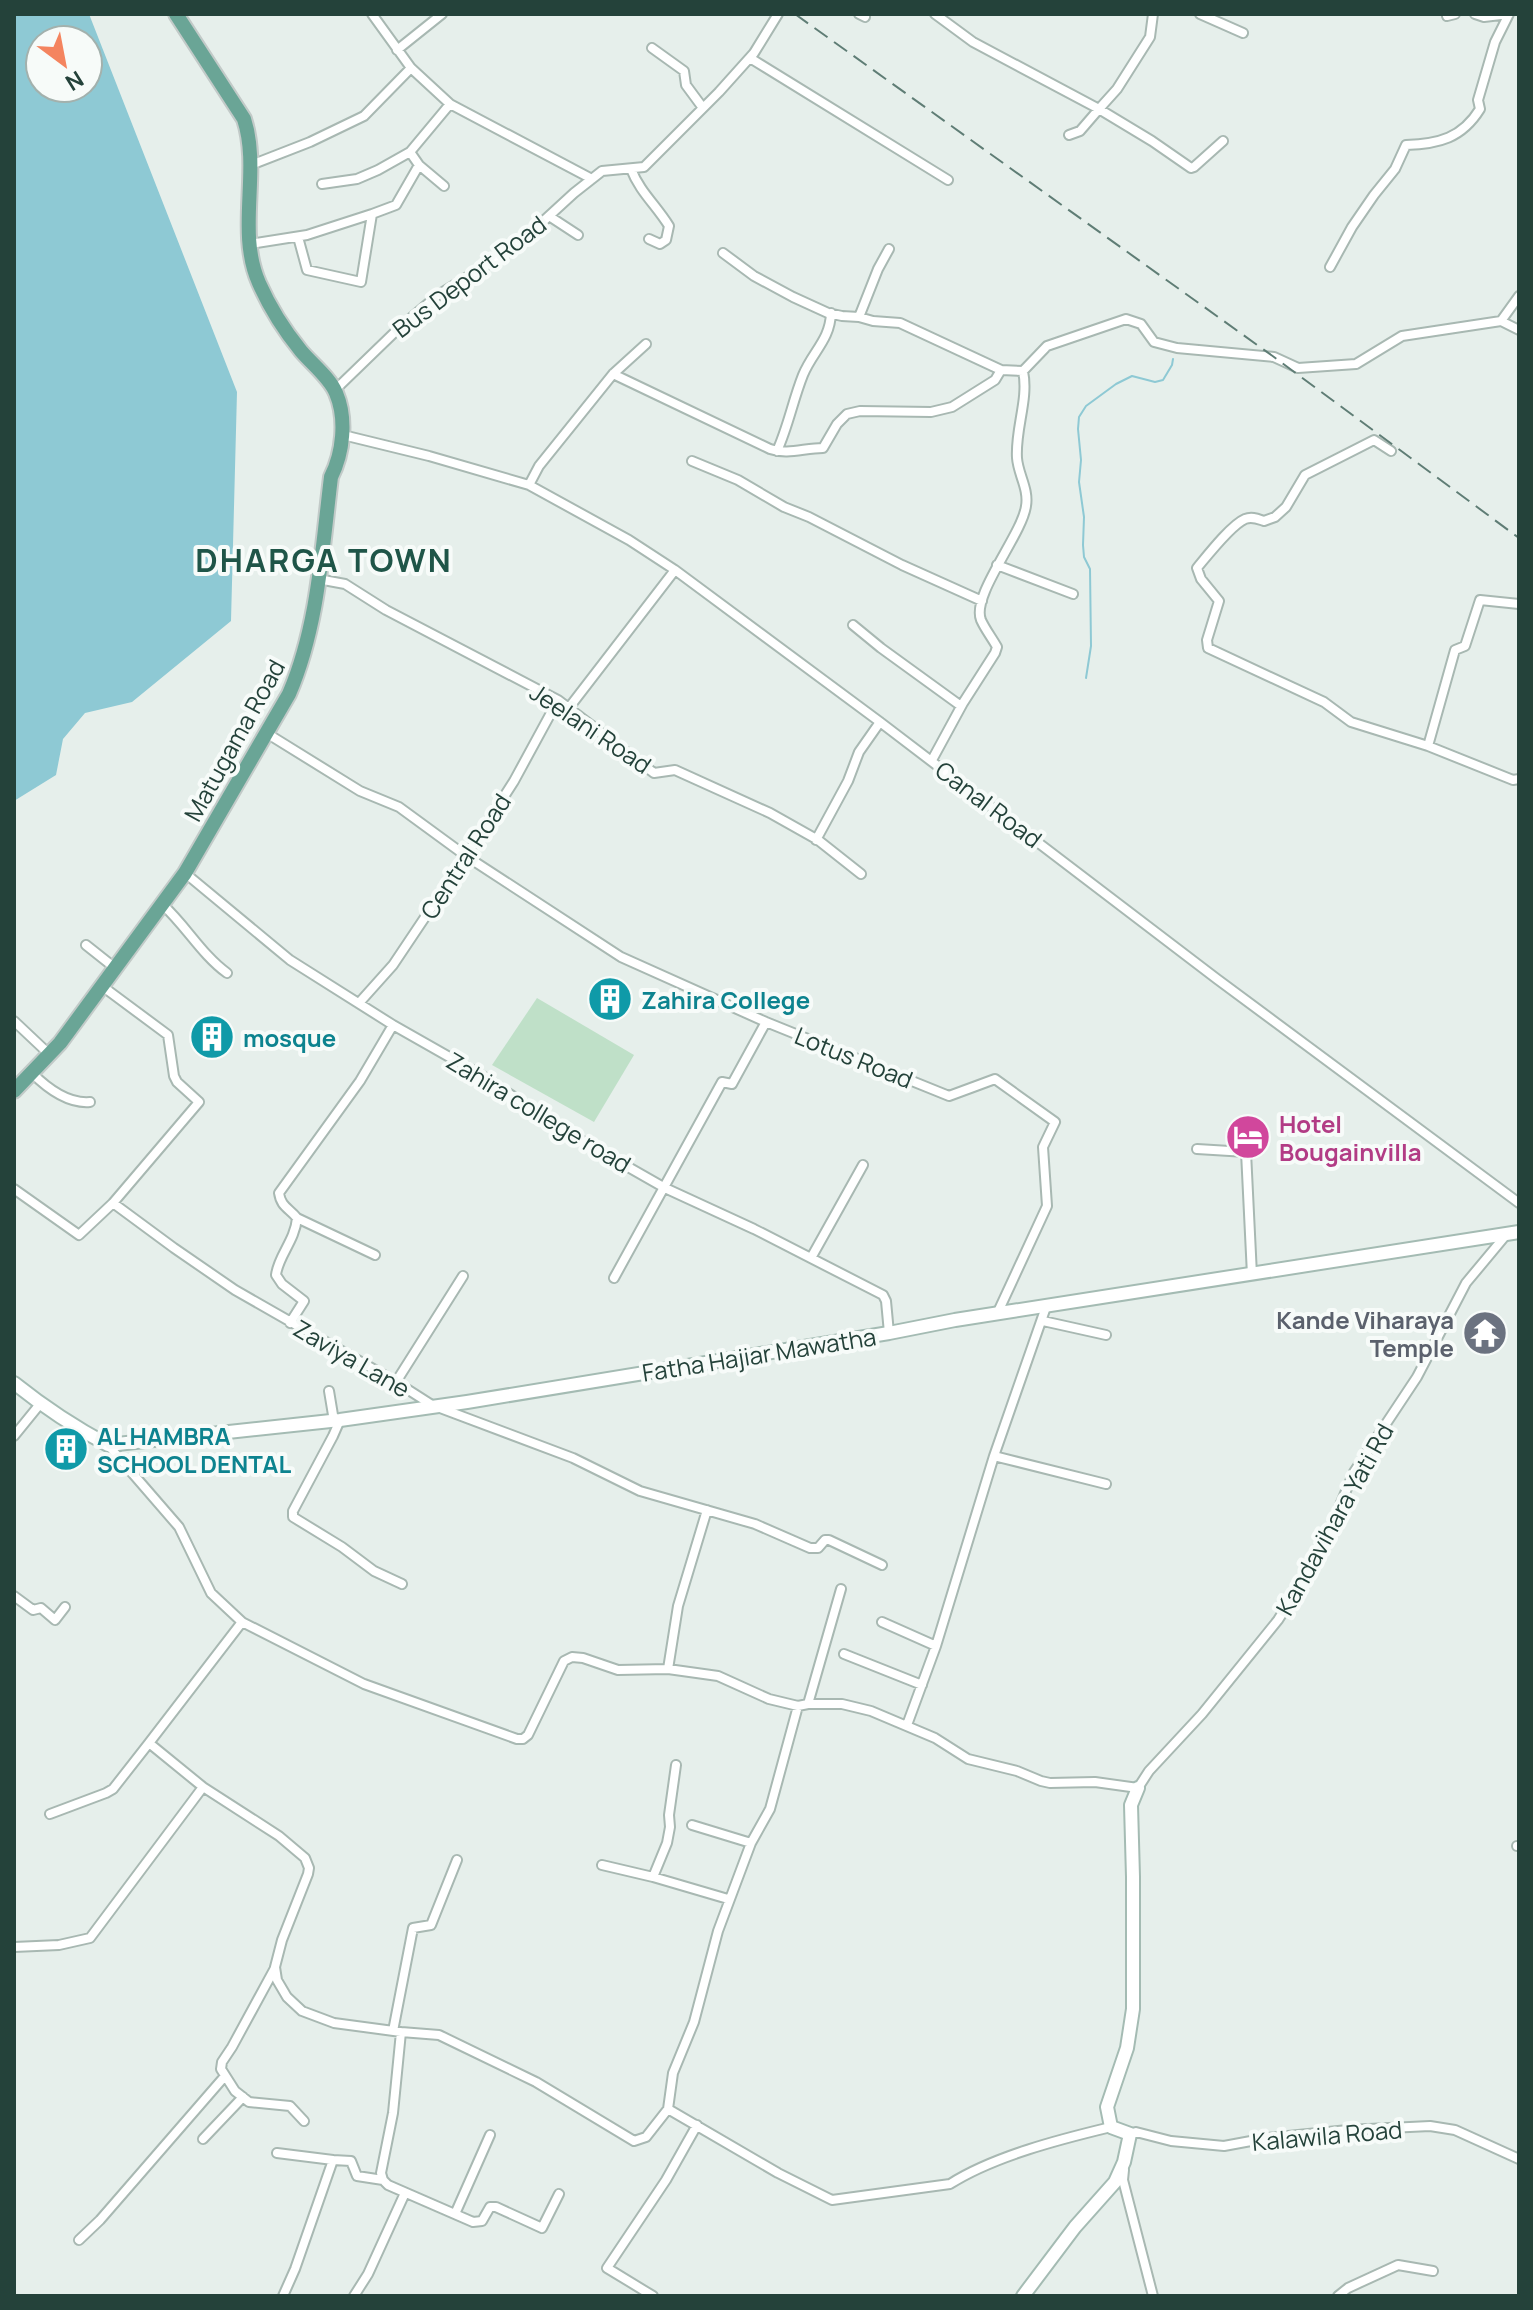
<svg xmlns="http://www.w3.org/2000/svg" width="1533" height="2310" viewBox="0 0 1533 2310" font-family="Manrope,sans-serif">
<style>
.green{fill:#bfe0c8}
.water{fill:#8ec9d4;fill-rule:evenodd}
.lines{fill:none;stroke-linecap:round;stroke-linejoin:round}
.stream{stroke:#8ec9d4;stroke-width:2}
.street-casing{stroke:#a8b8b2;stroke-width:12}
.secondary-casing{stroke:#a4bbb3;stroke-width:16}
.primary-casing{stroke:#c2cac8;stroke-width:18}
.street{stroke:#fff;stroke-width:8}
.secondary{stroke:#fff;stroke-width:12}
.primary{stroke:#6aa596;stroke-width:14}
.rail{stroke:#5f7d75;stroke-width:2;stroke-dasharray:16 8;stroke-linecap:butt}
.labels{text-anchor:middle;dominant-baseline:central;stroke-width:8;stroke-linejoin:round;paint-order:stroke}
.street-label{font-size:24px;fill:#24423a;stroke:#f7fbf9}
.culture-label{font-size:24px;font-weight:bold;fill:#0d838f;stroke:#f7fbf9;text-anchor:start}
.hotel-label{font-size:24px;font-weight:bold;fill:#b23c85;stroke:#f7fbf9;text-anchor:start}
.worship-label{font-size:24px;font-weight:bold;fill:#5b616d;stroke:#f7fbf9;text-anchor:end}
.district-label{font-size:32px;font-weight:bold;letter-spacing:2px;fill:#1f5548;stroke:#f7fbf9}
</style>
<rect width="100%" height="100%" fill="#e6efeb"/>
<path class="green" d="M537,998l97,57 -40,67 -102,-57z"/>
<path class="water" d="M14,14h75l148,378 -6,229 -99,81 -47,11 -22,26 -7,36 -42,26zM88,40v48h-48v-48z"/>
<g class="lines">
<path class="stream" d="M1086,678l5,-32 -1,-77 -6,-12 -1,-12 1,-28 -5,-35 2,-22 -3,-31 1,-12 7,-11 30,-22 16,-8 23,6 8,-2 9,-15 1,-6"/>
<g class="street-casing">
<path id="street" d="M372,14l39,54 39,36 142,75
M859,14l6,3
M935,14l38,28 126,67 18,-20 33,-52 3,-23
M1200,14l43,19
M1475,14l9,3 25,-3
M1447,16l8,-2
M652,48l32,23 2,14 17,23
M397,50l45,-36
M750,58l198,122
M1069,135l11,-4 19,-22 53,32 39,27 3,-1 29,-26
M251,165l59,-23 54,-26 47,-48
M419,165l25,21
M631,169c9,23 25,36 38,57l-3,14 -6,4 -11,-5
M322,184l35,-5 21,-9 32,-18
M549,216l29,19
M298,237l9,33 54,12 11,-68 24,-9 23,-40 -9,-13 40,-48
M250,244l57,-9 65,-21
M723,253l31,23 39,21 35,16 14,3 17,1 14,4 27,2 101,47 22,1
M1330,267l22,-40 22,-32 21,-26 11,-24c33,-1 56,-7 74,-36l-2,-9 17,-58 14,-28
M859,317l19,-48 11,-20
M1501,321l18,-25
M613,374l157,75c18,6 34,-1 53,-1l14,-24 10,-10 13,-3 71,1 21,-5 43,-27 6,-10
M335,390l62,-60 41,-35 75,-46 61,-56 28,-22 42,-4 75,-75 35,-39 24,-39
M343,435l86,21 100,29 100,55 46,30 205,152 337,257 302,224
M777,451c11,-24 16,-51 26,-76 10,-24 27,-35 28,-62
M1391,451l-17,-11 -69,35 -19,32 -11,10 -11,4c-6,-2 -12,-5 -19,-2 -14,6 -38,37 -48,49l4,11 18,22 -12,39 1,8 116,54 27,20 77,24 85,34 6,-1
M692,461l46,19 46,27 25,10 93,48 80,36
M529,485l10,-19 74,-92 33,-30
M997,565l76,29
M318,579l27,5 41,26 172,90 96,73 21,-3 95,43 48,27 43,34
M853,625l28,23 80,58
M568,709l107,-139
M268,734l92,57 39,16 67,49 155,101 145,65 183,74 46,-17 60,43 -12,25 4,59 -50,108
M1428,746l27,-96 10,-4 15,-46 39,4
M932,760l31,-57 32,-50 2,-6c-5,-9 -12,-18 -16,-27 -10,-25 41,-85 45,-114 3,-17 -8,-32 -9,-48 -2,-29 12,-59 6,-87l24,-25 79,-27 15,5 13,18 23,6 97,9 24,11 58,-4 46,-28 99,-15 18,9
M816,840l32,-59 11,-29 21,-30
M185,873l105,87 103,65 88,50 84,56 100,57 89,41 129,66 3,6 3,32
M163,905c23,21 39,50 64,68
M86,945l29,23
M102,986l66,49 6,41 3,6 22,20 -86,101 61,45 61,42 161,92 36,23 141,53 67,33 115,33 55,24h8l7,-8h4l53,25
M359,1003l34,-38 73,-109 48,-75 44,-81
M14,1021l35,33
M32,1073c15,15 35,31 58,29
M1197,1149l49,3 6,123
M14,1189l65,46 34,-32
M297,1218l78,37
M811,1258l52,-93
M614,1278l108,-196 10,2 34,-62
M1043,1321l63,14
M290,1323l14,-22 -22,-17 -6,-9c2,-19 19,-34 21,-57 -8,-10 -16,-11 -18,-25l81,-112 33,-56
M396,1382l67,-106
M329,1391l5,30
M340,1420l-7,16 -40,75v6l49,30 32,24 28,13
M14,1436l26,-32
M108,1445l71,82 32,66 31,29 122,62 153,55h6l5,-4 36,-74 8,-4 11,1 35,12 50,-1 50,7 51,23 29,7 10,-2h34l29,7 64,27 33,21 49,12 24,10 9,2 45,-1 43,6 11,-17 53,-57 76,-94 41,-65 35,-83 63,-95 49,-94 40,-48
M994,1456l112,28
M14,1596l19,14 8,-2 14,12 10,-13
M242,1622l-93,121 54,44 76,49 26,22 4,10 -1,6 -26,66 -7,27 2,13 10,17 15,14 32,12 67,9 38,3 97,47 98,59 12,-4 22,-28 110,64 54,27 118,-16c44,-28 111,-45 161,-57
M882,1622l54,24
M844,1654l78,31
M668,1669l10,-63 29,-96
M808,1704l33,-115
M907,1725l29,-79 58,-190 52,-149
M50,1814l56,-21 7,-4 36,-46
M692,1825l59,18
M1517,1846h2
M602,1865l51,12 75,22
M653,1877l14,-34 3,-16 -1,-12 7,-50
M14,1947l45,-2 31,-7 113,-151
M275,1968l-43,79 -10,15 -1,7 14,22 14,11 41,4 14,15
M393,2031l20,-103 18,-3 26,-65
M401,2032l-8,81 -12,60 2,7 5,5 85,37 9,-1 8,-14h6l46,21 17,-34
M668,2109l5,-36 21,-51 24,-91 33,-88 19,-34 28,-103
M1130,2134l6,-2 35,9 53,5 43,-8 81,-8 82,-4 25,4 64,29
M203,2139l40,-42
M277,2153l56,7
M1124,2170l-1,10 30,116
M455,2214l35,-79
M79,2240l21,-20 125,-144
M283,2296l12,-27 38,-109 18,1 6,15 26,4
M354,2296l14,-22 37,-81
M653,2296l-46,-28 59,-88 31,-55
M1338,2296l10,-8 50,-23 35,6"/>
</g>
<g class="secondary-casing">
<path id="secondary" d="M14,1383c30,24 60,44 94,62l232,-25 127,-18 422,-69 66,-13 564,-88
M1023,2296l52,-69 40,-45 9,-20 6,-28 -19,-7 -4,-20 20,-59 6,-39v-132l-2,-72 7,-17"/>
</g>
<g class="primary-casing">
<path id="primary" d="M14,1091l46,-48 125,-170 104,-179c29,-67 33,-144 42,-217 12,-24 16,-58 5,-84 -6,-15 -24,-29 -35,-42 -17,-21 -31,-43 -42,-68 -23,-52 2,-112 -15,-164l-68,-105"/>
</g>
<use href="#street" class="street"/>
<use href="#secondary" class="secondary"/>
<use href="#primary" class="primary"/>
<path class="rail" d="M795,14l479,343 245,181"/>
</g>
<defs>
<g id="building-disc" transform="scale(2.3)"><circle r="9.5" fill="#0f9aa8" stroke="#f7fbf9"/><path d="M-4-6H4V6H1V3H-1V6H-4ZM-2.5-4.3h1.7v1.8h-1.7ZM.8-4.3h1.7v1.8H.8ZM-2.5-1h1.7V.8h-1.7ZM.8-1h1.7V.8H.8Z" fill="#fff"/></g>
<g id="hotel-disc" transform="scale(2.3)"><circle r="9.5" fill="#d1479c" stroke="#f7fbf9"/><path d="M-6-4.5h1.5V1H6V5H4.5V3h-9V5H-6ZM-4 0a1.8 1.8 0 1 1 3.6 0ZM.5 0V-2.5h3Q6-2.5 6 0Z" fill="#fff"/></g>
<g id="temple-disc" transform="scale(2.3)"><circle r="9.5" fill="#6b7280" stroke="#f7fbf9"/><path d="M0-6L5-2H3V0L6.5 2.5H4V6H1.5V3h-3V6H-4V2.5H-6.5L-3 0V-2H-5Z" fill="#fff"/></g>
</defs>
<g fill-rule="evenodd">
<use href="#building-disc" x="610" y="999"/>
<use href="#building-disc" x="212" y="1037"/>
<use href="#hotel-disc" x="1248" y="1137"/>
<use href="#temple-disc" x="1485" y="1333"/>
<use href="#building-disc" x="66" y="1449"/>
</g>
<g class="labels">
<g class="street-label">
<text transform="translate(469 276) rotate(-37)">Bus Deport Road</text>
<text transform="translate(591 728) rotate(34)">Jeelani Road</text>
<text transform="translate(234 740) rotate(-61)">Matugama Road</text>
<text transform="translate(989 804) rotate(37)">Canal Road</text>
<text transform="translate(465 856) rotate(-57)">Central Road</text>
<text transform="translate(854 1057) rotate(22)">Lotus Road</text>
<text transform="translate(539 1112) rotate(31)">Zahira college road</text>
<text transform="translate(759 1354) rotate(-9)">Fatha Hajiar Mawatha</text>
<text transform="translate(352 1358) rotate(30)">Zaviya Lane</text>
<text transform="translate(1334 1519) rotate(-61)">Kandavihara Yati Rd</text>
<text transform="translate(1327 2135) rotate(-5)">Kalawila Road</text>
</g>
<g class="culture-label">
<text x="641" y="999">Zahira College</text>
<text x="243" y="1037">mosque</text>
<text x="97" y="1435">AL HAMBRA<tspan x="97" dy="28">SCHOOL DENTAL</tspan></text>
</g>
<g class="hotel-label">
<text x="1279" y="1123">Hotel<tspan x="1279" dy="28">Bougainvilla</tspan></text>
</g>
<g class="worship-label">
<text x="1454" y="1319">Kande Viharaya<tspan x="1454" dy="28">Temple</tspan></text>
</g>
<g class="district-label">
<text x="324" y="560">DHARGA TOWN</text>
</g>
</g>
<rect width="1533" height="2310" fill="none" stroke="#24423a" stroke-width="32"/>
<g transform="translate(64 64) rotate(148)"><circle r="38" fill="#f7fbf9" stroke="#a3b1ad" stroke-width="2"/>
<path d="M0-6L14 30L0 20L-14 30Z" fill="#f4845f"/>
<text y="-12" font-size="22" font-weight="bold" text-anchor="middle" fill="#24423a">N</text>
</g>
</svg>
